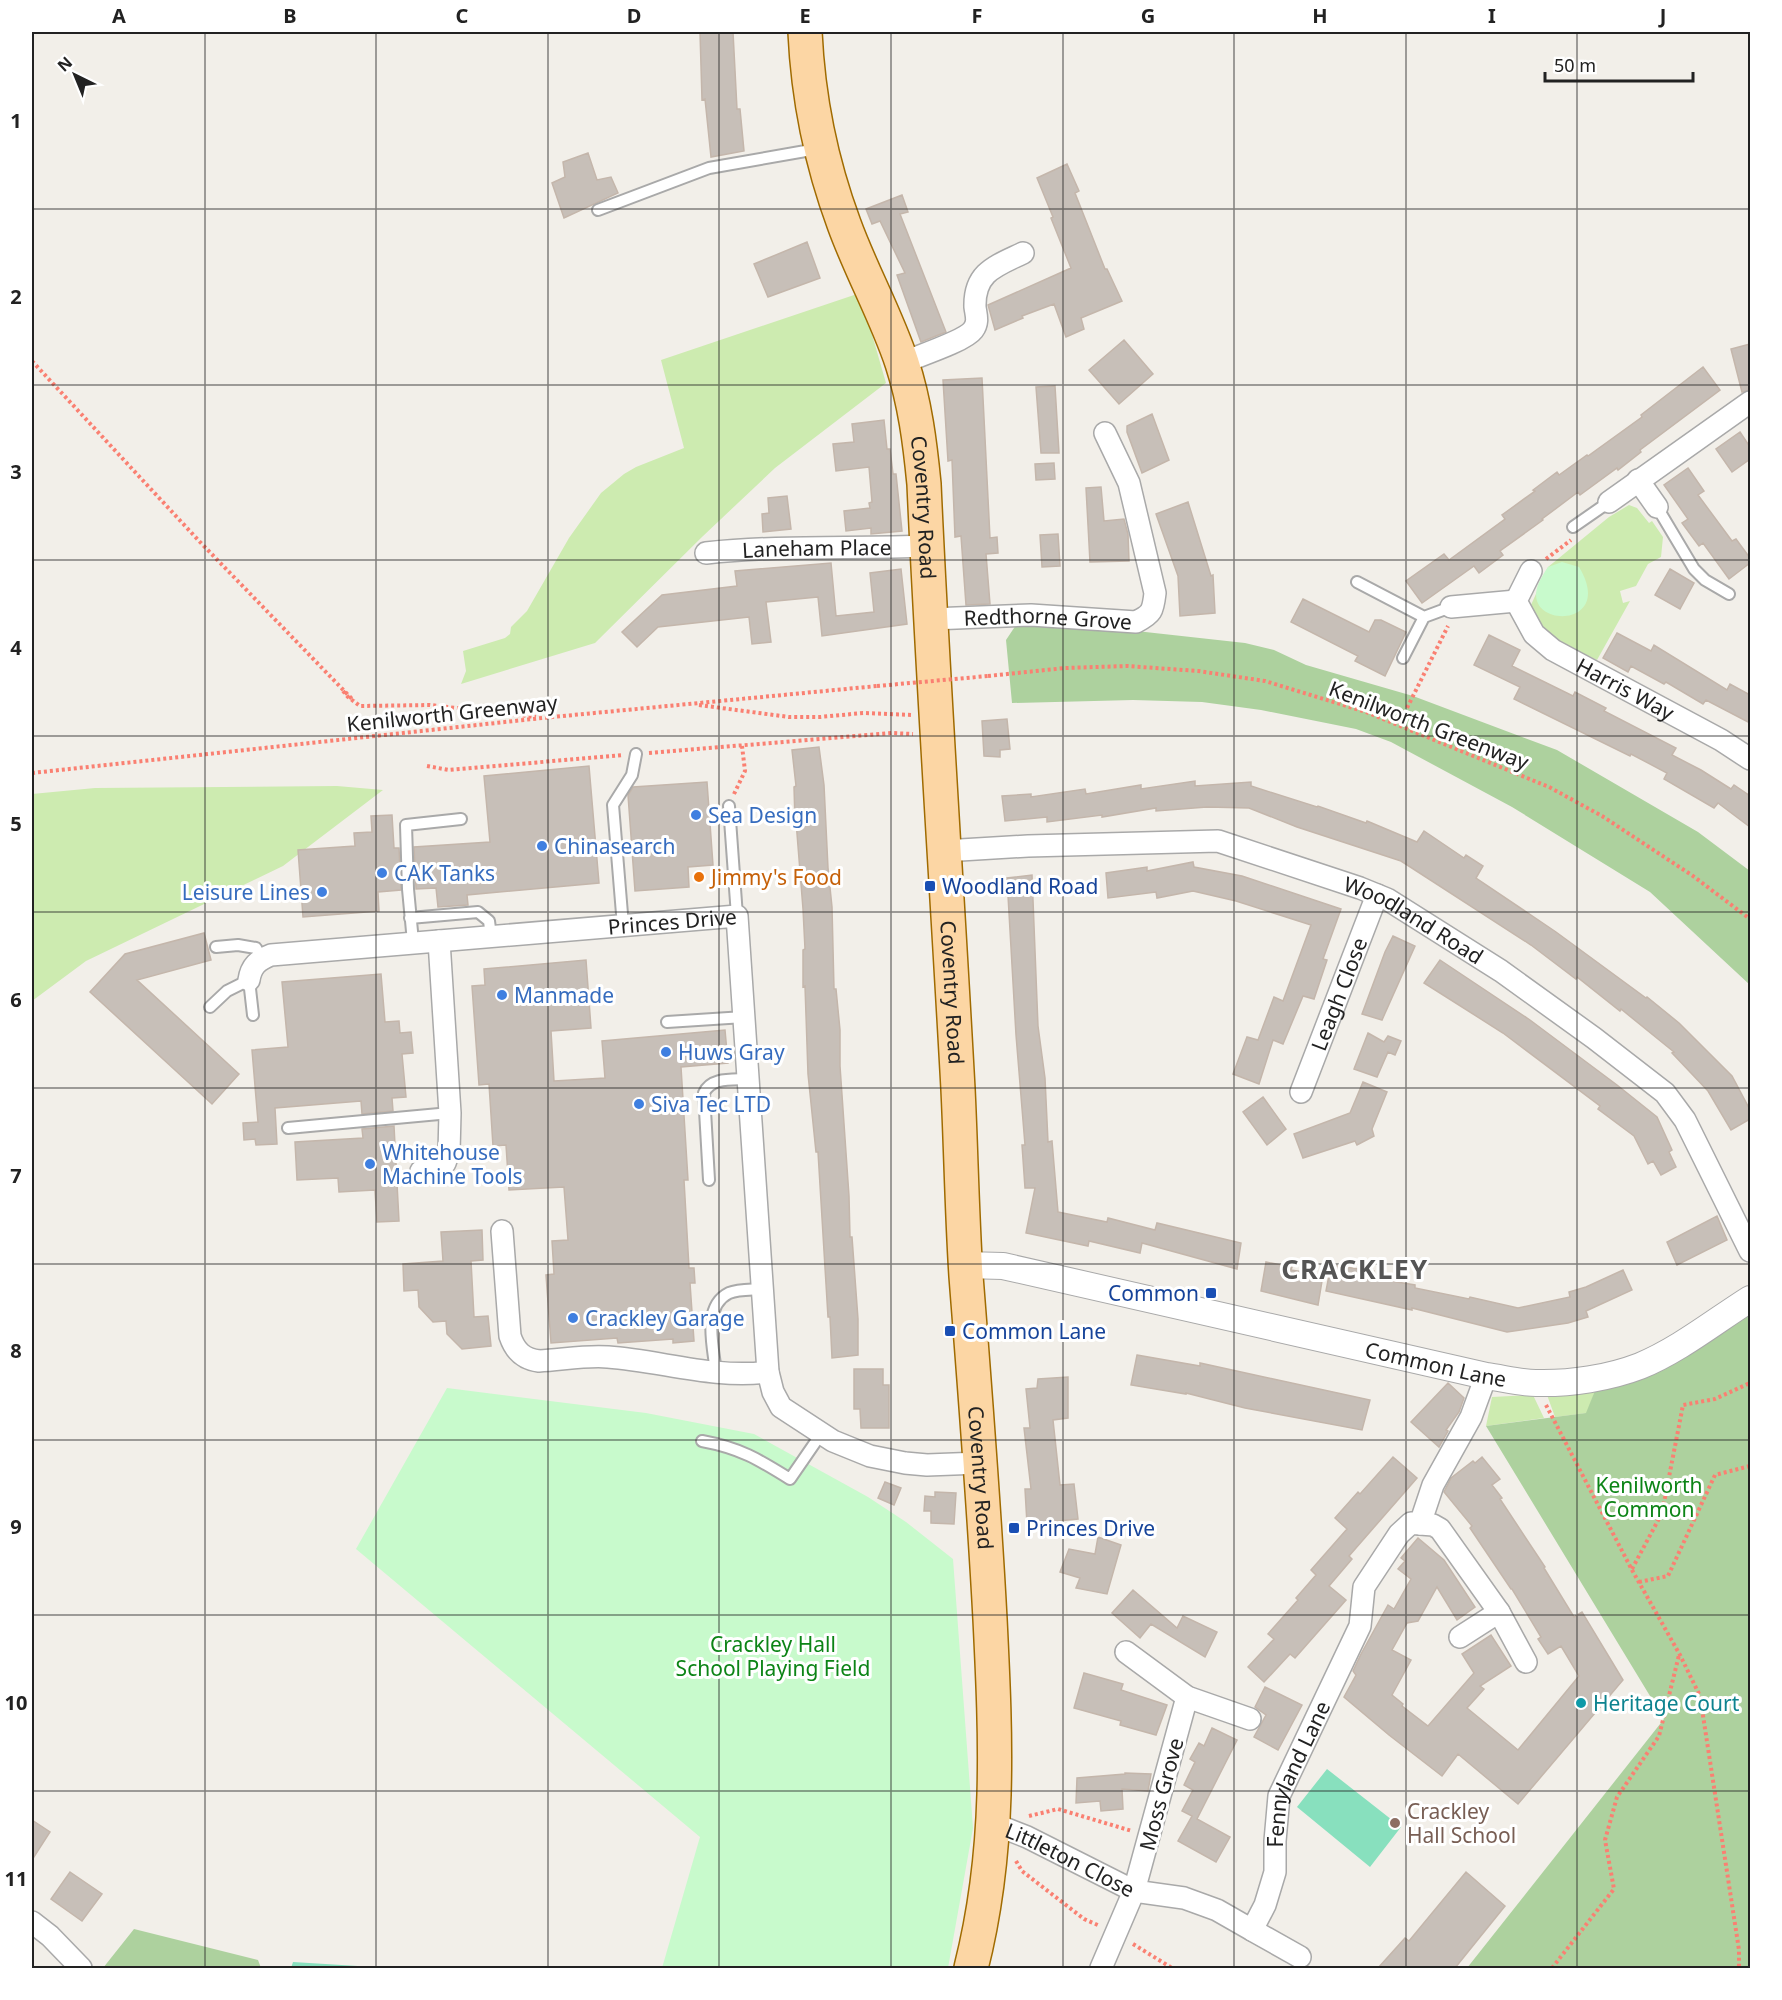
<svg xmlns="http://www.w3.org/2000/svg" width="1782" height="2000" viewBox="0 0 1782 2000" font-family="'Noto Sans',sans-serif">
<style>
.grass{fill:#cdebb0}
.forest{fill:#add19e}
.park{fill:#c8facc}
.pitch{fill:#88e0be}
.building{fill:#c7bfb8;stroke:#c4b6ab;stroke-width:1.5}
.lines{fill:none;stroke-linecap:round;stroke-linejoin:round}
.service-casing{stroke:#a9a9a9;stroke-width:14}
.minor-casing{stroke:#a9a9a9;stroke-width:24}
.tertiary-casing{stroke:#a9a9a9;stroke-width:28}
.primary-casing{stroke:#a06b00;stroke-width:36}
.path{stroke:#fa8072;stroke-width:4;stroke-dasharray:3 3;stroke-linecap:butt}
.service{stroke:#fff;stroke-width:10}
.minor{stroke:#fff;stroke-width:21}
.tertiary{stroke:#fff;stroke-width:26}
.primary{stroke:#fcd6a4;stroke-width:33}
.path-bridge{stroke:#fa8072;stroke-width:4;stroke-dasharray:3 3;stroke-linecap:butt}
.grid{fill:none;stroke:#222;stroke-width:1.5;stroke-opacity:0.55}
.shop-dot{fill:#3f7fe0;stroke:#fff;stroke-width:2}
.food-dot{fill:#e8710a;stroke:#fff;stroke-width:2}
.transit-dot{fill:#1a4fb4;stroke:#fff;stroke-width:2}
.culture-dot{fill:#0f9aa8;stroke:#fff;stroke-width:2}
.education-dot{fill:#8d6e63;stroke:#fff;stroke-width:2}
.labels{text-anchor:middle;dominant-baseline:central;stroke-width:6;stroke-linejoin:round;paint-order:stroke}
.street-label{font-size:21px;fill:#222;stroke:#fff}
.shop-label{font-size:21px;fill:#366cbe;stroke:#fff;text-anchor:start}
.food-label{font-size:21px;fill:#c56008;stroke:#fff;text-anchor:start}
.transit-label{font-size:21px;fill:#164399;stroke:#fff;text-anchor:start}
.park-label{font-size:21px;fill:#0c8416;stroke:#fff}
.culture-label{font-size:21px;fill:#0d838f;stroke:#fff;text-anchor:start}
.education-label{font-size:21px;fill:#785e54;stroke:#fff;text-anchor:start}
.district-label{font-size:27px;font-weight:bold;letter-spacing:1.5px;fill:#555;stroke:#fff}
.neatline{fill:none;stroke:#222;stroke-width:2}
.grid-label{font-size:20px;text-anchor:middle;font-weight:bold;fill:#222}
</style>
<rect width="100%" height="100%" fill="#f2efe9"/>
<path class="grass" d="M860,293l26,90 -111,85 -73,69 -107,106 -134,41 5,-13 -3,-20 42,-13 5,-4 1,-7 16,-16 42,-73 32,-45 23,-19 12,-7 48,-19 -23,-88z
M1629,505l8,3 12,15 3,-2 11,16 -2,20 -13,7 -12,22 -16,5 3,12 7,-2 -33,59 -45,-21 -19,-25 -2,-9 17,-38 61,-50z
M337,786l46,4 -100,76 -197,95 -54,40v-207l63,-6z
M1596,1388l-9,25 -32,4 -8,-22z
M1533,1395l11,23 -58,8 6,-29z"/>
<path class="forest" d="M1018,622l82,5 145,16 29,7 32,15 107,31 144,54 141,82 52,39v114l-100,-93 -138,-85 -121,-65 -35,-13 -95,-19 -59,-8 -69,-2 -121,3 -6,-63z
M1750,1314v654h-283l197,-249 -178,-293 100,-13 10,-25 61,-16z
M134,1929l124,31 3,8h-158z"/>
<path class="park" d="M1562,562l17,5c37,61 -53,62 -42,21 2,-7 7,-15 11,-21z
M447,1388l199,25 108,21 114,63 38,25 47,37 20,269 -25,140h-286l38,-131 -344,-288z"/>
<path class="pitch" d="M1327,1769l74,58 -31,40 -73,-60z
M293,1962l97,6h-99z"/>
<path class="building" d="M700,32h33l4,77h3l4,42 -33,6 -6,-58 -3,1z
M588,153l9,27 14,-3 7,16 -54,25 -12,-35 13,-6 -2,-15z
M1067,164l12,27 -4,2 30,76h2l15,32 -41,17 3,11 -18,8 -12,-33 -32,12 1,2 -28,12 -7,-25 83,-37 -20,-50 2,-1 -16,-39z
M902,195l6,17 -8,2 46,118 -25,10 -24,-67 8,-2 -25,-52 -8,3 -6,-15z
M807,242l13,36 -52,19 -14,-33z
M1124,340l29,34 -34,30 -30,-34z
M1750,344v46l-8,2 -11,-43z
M1703,367l17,23 -80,60 1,2 -23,18 -1,-2 -37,27 -2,-3 -36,27 1,1 -43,31 3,4 -24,18 -5,-7 -52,37 -16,-22 38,-27 5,6 56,-41 -3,-4 33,-24 -2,-1 24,-18 2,3 28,-20 1,1 54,-39 -1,-2z
M982,378l8,160 7,-1 1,16 -12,1 4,50 -24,1 -5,-69 -6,1 -3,-77 -4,1 -5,-81z
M1055,386l4,67h-18l-5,-66z
M1152,414l17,46 -27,13 -15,-41v-6z
M884,420l3,29h3l3,25h3l6,57 -31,3v-6l-25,3 -2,-20 26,-3 -1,-5 3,-1 -3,-35 -33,4 -3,-27 21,-2 -2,-18z
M1740,432l10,15v12l-18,13 -16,-23z
M1054,463l1,16 -19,1 -1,-16z
M1688,468l16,23 -6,4 34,46 4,-2 14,19v5l-21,16 -26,-36 -4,3 -17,-23 6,-4 -24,-34z
M1101,487l3,34 20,-2 4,15 1,27 -39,1 -4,-74z
M787,496l4,33 -28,3 -1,-18 7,-1 -1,-15z
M1188,502l23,74 2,-1 2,38 -35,3 -2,-40 -22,-62z
M1058,534l2,32 -18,1 -2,-32z
M831,563l5,53 38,-4 -4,-39 31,-4 6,55 -85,12 -4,-39 -52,5 5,40 -19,2 -3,-27 -91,10 -21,20 -15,-15 40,-37 75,-9 -2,-15z
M1670,569l24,14 -14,26 -25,-14z
M1303,599l66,33 6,-12h6l25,12 -21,44 -30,-15 3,-5 -67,-34z
M1617,633l34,18 3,-6 73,45 3,-6 20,11v28l-44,-23 -3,4 -37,-22 -2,2 -33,-18 -3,6 -25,-14z
M1489,635l31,15 -8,16 61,30 2,-4 31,16 -2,3 72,37 -4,7 29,15 30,19 3,-4 16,11v31l-32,-24 -4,5 -50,-29 3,-6 -36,-19 -1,2 -116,-57 6,-12 -46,-22z
M1007,719l3,30 -10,1v7l-16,-1 -2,-35z
M819,747l5,38 4,83 4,39 2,82h2l4,41v36l9,130 1,41h2l6,82v36l-26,3 -2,-41h-2l-10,-165h-2l-8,-78 -3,-88 -2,1v-37l2,-1 -2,-40 -7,-88h-1l-1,-34 2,-1 -4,-36z
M589,766l10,117 -132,12 1,10 -30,2 -2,-19 -20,1 -2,-42 76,-5 -6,-66z
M1195,781v5l56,-4v4l66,21 1,-1 48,17 1,-2 50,21 7,-11 40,27 2,-3 17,11 -7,12 80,54 90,66 1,-1 32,26 53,53 18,34v9l-19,11 -23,-39 -36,-38 2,-1 -53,-43 -1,2 -43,-34 -1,2 -45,-34 -130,-84 -104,-34 -48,-19 -42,-1 -51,4v-3l-54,9v-2l-55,7v-5l-42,4 -3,-25 29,-2v3l54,-8 1,5 55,-9v4z
M707,782l6,83 -25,2 1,20 -54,4 -7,-96 5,-8z
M392,815l2,33h5l2,42 -23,2 1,19 -76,6 -5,-67 57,-4 -1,-13 18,-1 -1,-16z
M1193,862l1,5 48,9 99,33 -18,50 4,1 -13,39 -11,-3 -20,48 -10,-4 -14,44 -26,-10 14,-37 11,3 16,-43 9,4 28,-76 -75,-24 -43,-10 -36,7 -1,-6 -48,6 -2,-25 41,-6v4z
M1032,875l6,151 7,52 3,64 4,-1 6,71 49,10 1,-4 47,12 2,-7 84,20 -4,26 -95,-26 -2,10 -51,-12 -1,5 -62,-13 9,-45h-10l-3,-43h3l-9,-110 -9,-157z
M204,933l7,27 -74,20 102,94 -27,30 -122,-112 35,-38z
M1393,936l22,10 -33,74 -20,-6 23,-62z
M586,960l5,68 -40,3 3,50 51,-3 -3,-37 123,-11 3,33 -47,4 7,113h-4l5,88h5l1,15h-5l4,58 -21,2v-4l-55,4 -1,-5 -66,5 -5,-68 8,-1 -2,-33 16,-1 -4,-53 -55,3 -3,-45 -13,1 -4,-62 -10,1 -7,-99 13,-1 -1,-16z
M1440,960l90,60 87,65 40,32 15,33 -3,2 7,15 -15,8 -8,-14 -5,3 -14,-28 -36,-27 2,-3 -97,-73 -79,-50z
M381,974l4,48 14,-1 1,12 11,-1 2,21 -11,1 4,43 -14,1 1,13 -31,3 -1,-13 -86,7 2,36 -21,1 -1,-6 -11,1 -1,-17 15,-1 -6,-72 36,-3 -6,-65z
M1368,1033l16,9 4,-6 13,5 -6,14 -7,-3 -11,25 -23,-8z
M1363,1082l24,10 -15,37 2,7 -17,9 -2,-4 -52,17 -9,-24 56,-21z
M1263,1097l23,32 -19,16 -24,-33z
M394,1126l5,95 -22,1 -2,-32 -36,2 -1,-14 -41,2 -2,-38 68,-4 -1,-9z
M1717,1216l10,24 -50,25 -10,-23z
M482,1230l1,30 -12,1 3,56 14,-1 3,30 -29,3 -15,-15 -1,-13 -13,1 -14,-15 -1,-17 -14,1 -1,-27 40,-3 -2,-29z
M1266,1262l26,5 -1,3 32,5 -5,30 -57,-14z
M1331,1265l43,6 -2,7 43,7v3l54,11 1,-2 48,11 52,-11 -1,-5 17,-5 37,-17 9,20 -46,21 2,6 -20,6 -61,9 -95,-24v2l-86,-19z
M1137,1355l63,11v-3l170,37 -8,30 -117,-22 -59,-15v1l-55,-9z
M854,1369h29v16h6v43h-28l-1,-19h-6z
M1068,1377v41l-15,2 7,65 14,-1 4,35 -51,5 -2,-35h6l-7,-61h6l-4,-39 11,-1 1,-9z
M1448,1383l16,15 -5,14 -13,18 2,1 -9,16 -28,-25z
M1393,1457l24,21 -68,78 3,3 -23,27 17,14 -51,58 -5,-4 -26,28 -16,-15 26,-28 -6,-5 30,-34 -2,-2 20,-23 -5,-5 36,-41 -12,-11 23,-26 2,2z
M1482,1457l18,22 -8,6 10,13 -2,1 45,68 -1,1 30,49 8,-5 41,68 -105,124 -60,-50 -16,22 -53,-41 -45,-38 12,-22 -3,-4 8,-17 27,-49 6,4 17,-30 -13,-10 7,-8 -4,-3 17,-20 26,22 31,47 -18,13 -20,-33 -19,34 -11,2 -15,27 19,10 -19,35 11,9 -1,2 26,20 46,-53 -12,-19 29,-19 20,31 -31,20 4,3 -17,19 51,42 61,-74 -18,-30 -13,8 -10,-15 3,-2 -29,-48h-1l-41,-61 2,-2 -28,-34 7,-14 22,-17 2,2z
M885,1482l16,6 -7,17 -16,-7z
M935,1492l21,1 -2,31 -23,-1v-12h-7l1,-15 10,1z
M1098,1537l23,8 -14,49 -31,-6 4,-10 -20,-6 9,-23 26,5z
M1133,1590l44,38 6,-12 34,16 -12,25 -54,-33 -11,14 -28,-25z
M1084,1673l39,11 -2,6 46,15 -11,30 -36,-10 1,-4 -47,-13z
M1265,1687l37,18 -24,45 -24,-13 12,-22 -11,-8z
M1212,1728l25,12 -40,79 33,18 -14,25 -38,-21 14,-25 -10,-5 11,-21 -9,-5 11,-23 -5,-3 9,-16 5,3z
M1125,1773l26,1 -3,17 -26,-2 1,20 -22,2 -1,-10 -24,2 1,-25 48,-4z
M32,1820l18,12 -18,28z
M70,1872l32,22 -20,27 -31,-22z
M1466,1872l39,34 -50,62h-77l27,-30 4,3z"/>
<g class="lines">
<g class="service-casing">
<path id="service" d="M598,210l111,-42 108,-19
M1657,507l37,62 11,11 24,14
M1573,527l36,-25
M1357,582l67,35
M1403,658l21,-41 27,-10
M729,806l8,110
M410,918l68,-6 11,9 2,15
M623,926l-10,-121 19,-30 4,-21
M413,942l-5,-53 -2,-64 55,-6
M216,947l22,-2 18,3 6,11
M210,1007l17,-16 22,-11 4,35
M667,1022l77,-5
M288,1128l162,-15
M709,1180l-5,-87c7,-16 28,-13 44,-14
M716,1373c-2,-24 -15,-66 13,-80 10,-4 23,-3 33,-4
M702,1441c38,7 56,18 88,38l31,-45"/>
</g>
<g class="minor-casing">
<g id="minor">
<path d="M902,363c16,-7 63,-22 71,-33 6,-8 3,-15 2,-23 -1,-35 21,-41 48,-54"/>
<path d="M1638,480l19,27"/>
<path d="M1609,502l141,-100"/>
<path id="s1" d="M706,553c74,-8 147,-4 221,-7"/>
<path id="s2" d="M1531,571l-15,30 18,33 19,16 168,90 29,19"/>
<path d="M1451,607l65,-6"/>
<path id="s3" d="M932,619l99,-4 105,7c16,-8 17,-11 19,-29l-26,-110 -24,-50"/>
<path id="s4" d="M944,851l84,-5 190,-5 142,47 27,11 114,72 93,67 71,55 20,27 65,131"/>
<path id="s5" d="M249,980c2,-14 9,-20 22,-25l466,-39 31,456 5,20 8,15 52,34 37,15 35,7 22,2 53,-2"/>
<path id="s6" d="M1301,1092l76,-197"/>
<path d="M421,1171l18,-2 6,-6 4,-11 1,-39 -11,-172"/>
<path d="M502,1231l8,105c5,15 13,23 29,25 22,-1 47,-6 69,-4 54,4 106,22 160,15"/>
<path d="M1420,1524l13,1 7,4 59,83 27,50"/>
<path d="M1460,1637l39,-25"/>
<path d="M1126,1652l61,45 63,22"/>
<path id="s7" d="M1187,1697l-53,194 50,7 33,12 35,20 13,-25 10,-33v-31l4,-45 81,-170 4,-39 35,-53 12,-11 9,1 13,-39 38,-68 15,-41"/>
<path id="s8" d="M994,1824l33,13 107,54 -33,77"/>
<path d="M32,1922l18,14 31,32"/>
<path d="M1252,1930l48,27"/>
</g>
</g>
<g class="tertiary-casing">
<g id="tertiary">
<path id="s9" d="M965,1265l38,1 483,110c16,2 34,7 50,7 34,1 73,-5 104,-17 39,-16 75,-45 110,-67"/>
</g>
</g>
<g class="primary-casing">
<g id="primary">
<path id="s10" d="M805,32c3,65 16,130 39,192 17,47 42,91 58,139 13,40 18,80 22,121 9,202 23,403 34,605 3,62 4,125 8,187 9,114 18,229 24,343 6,121 11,231 -19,349"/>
</g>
</g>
<path class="path" d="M32,361l168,181 154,159
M1546,559l25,-19
M988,676l77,-8 62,-2 71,5 67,10 101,31 183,75 53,29 91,60 57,43
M343,691l5,6 12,9 70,-1 106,12
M699,705l90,12h31l43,-4 50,2
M1399,724l49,-98
M649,753l243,-20 21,1
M427,766l22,4 174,-15
M32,773l510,-55 335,-32
M734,794l11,-23 -3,-25
M1546,1405l86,165 48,85 20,41 39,254v18
M1632,1569l30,-56 21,-108 32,-6 35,-16
M1639,1582l29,-6 47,-101 35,-9
M1029,1816l29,-7 74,22
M1016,1861l6,10 62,48 16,7
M1133,1944l39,24
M1349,1968h2
M1552,1968l62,-79 -9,-49 12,-43 42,-61 20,-81"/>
<use href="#service" class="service"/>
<use href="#minor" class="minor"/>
<use href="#tertiary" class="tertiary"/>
<use href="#primary" class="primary"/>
<path class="path-bridge" d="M877,686l111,-10"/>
</g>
<path class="grid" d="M205,32v1936M376,32v1936M548,32v1936M719,32v1936M891,32v1936M1063,32v1936M1234,32v1936M1406,32v1936M1577,32v1936M32,209h1718M32,385h1718M32,560h1718M32,736h1718M32,912h1718M32,1088h1718M32,1264h1718M32,1440h1718M32,1615h1718M32,1791h1718"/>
<g class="shop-dot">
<circle cx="696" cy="815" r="6"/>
<circle cx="542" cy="846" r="6"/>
<circle cx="382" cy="873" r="6"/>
<circle cx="322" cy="892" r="6"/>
<circle cx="502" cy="995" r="6"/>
<circle cx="666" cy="1052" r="6"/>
<circle cx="639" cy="1104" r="6"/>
<circle cx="370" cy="1164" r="6"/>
<circle cx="573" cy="1318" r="6"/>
</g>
<circle class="food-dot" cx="699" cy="877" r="6"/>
<g class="transit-dot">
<rect x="924" y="880" width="12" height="12" rx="3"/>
<rect x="1205" y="1287" width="12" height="12" rx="3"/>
<rect x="944" y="1325" width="12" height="12" rx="3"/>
<rect x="1008" y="1522" width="12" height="12" rx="3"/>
</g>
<circle class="culture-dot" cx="1581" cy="1703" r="6"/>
<circle class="education-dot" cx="1395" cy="1823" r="6"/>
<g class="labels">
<g class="street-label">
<text stroke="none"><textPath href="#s10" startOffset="494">Coventry Road</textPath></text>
<text stroke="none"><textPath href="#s1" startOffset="111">Laneham Place</textPath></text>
<text stroke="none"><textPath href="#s3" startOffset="116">Redthorne Grove</textPath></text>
<text stroke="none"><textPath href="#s2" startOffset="178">Harris Way</textPath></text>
<text transform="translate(452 713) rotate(-6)">Kenilworth Greenway</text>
<text transform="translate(1429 725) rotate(21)">Kenilworth Greenway</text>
<text stroke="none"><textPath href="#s4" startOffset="486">Woodland Road</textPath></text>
<text stroke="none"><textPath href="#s5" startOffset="438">Princes Drive</textPath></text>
<text stroke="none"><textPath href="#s10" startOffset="980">Coventry Road</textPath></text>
<text stroke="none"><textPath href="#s6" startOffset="105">Leagh Close</textPath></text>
<text stroke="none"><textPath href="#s9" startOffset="482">Common Lane</textPath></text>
<text stroke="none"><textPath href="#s10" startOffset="1466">Coventry Road</textPath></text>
<text stroke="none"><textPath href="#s7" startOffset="492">Fennyland Lane</textPath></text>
<text transform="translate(1161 1794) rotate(-75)">Moss Grove</text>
<text stroke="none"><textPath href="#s8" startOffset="84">Littleton Close</textPath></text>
</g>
<g class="shop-label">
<text x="708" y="815">Sea Design</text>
<text x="554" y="846">Chinasearch</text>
<text x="394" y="873">CAK Tanks</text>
<text x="310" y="892" text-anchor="end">Leisure Lines</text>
<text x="514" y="995">Manmade</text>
<text x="678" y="1052">Huws Gray</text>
<text x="651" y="1104">Siva Tec LTD</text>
<text x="382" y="1152">Whitehouse<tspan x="382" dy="24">Machine Tools</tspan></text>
<text x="585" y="1318">Crackley Garage</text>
</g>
<g class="food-label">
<text x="711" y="877">Jimmy's Food</text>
</g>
<g class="transit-label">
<text x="942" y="886">Woodland Road</text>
<text x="1199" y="1293" text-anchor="end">Common</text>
<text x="962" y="1331">Common Lane</text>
<text x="1026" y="1528">Princes Drive</text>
</g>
<g class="park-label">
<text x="1649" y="1485">Kenilworth<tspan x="1649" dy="24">Common</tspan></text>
<text x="773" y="1644">Crackley Hall<tspan x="773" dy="24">School Playing Field</tspan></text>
</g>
<g class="culture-label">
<text x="1593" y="1703">Heritage Court</text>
</g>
<g class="education-label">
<text x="1407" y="1811">Crackley<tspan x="1407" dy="24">Hall School</tspan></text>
</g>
<g class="district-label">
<text x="1355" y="1268">CRACKLEY</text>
</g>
</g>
<rect width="1782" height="2000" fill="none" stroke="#ffffff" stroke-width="66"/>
<g transform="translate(75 75) rotate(317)" stroke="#ffffff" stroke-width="4.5" paint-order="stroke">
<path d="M0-4.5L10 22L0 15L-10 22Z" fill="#222222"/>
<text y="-9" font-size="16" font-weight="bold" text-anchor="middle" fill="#222222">N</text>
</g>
<path d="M1545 72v9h148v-9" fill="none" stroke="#222222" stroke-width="3"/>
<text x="1554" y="72" font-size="18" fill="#222222" stroke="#ffffff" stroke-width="4.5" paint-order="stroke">50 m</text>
<rect x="33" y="33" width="1716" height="1934" class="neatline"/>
<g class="grid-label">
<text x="119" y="23">A</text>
<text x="290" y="23">B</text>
<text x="462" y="23">C</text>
<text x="634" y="23">D</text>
<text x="805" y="23">E</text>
<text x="977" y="23">F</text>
<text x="1148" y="23">G</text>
<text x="1320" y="23">H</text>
<text x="1492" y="23">I</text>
<text x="1663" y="23">J</text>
<text x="16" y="128">1</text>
<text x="16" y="304">2</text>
<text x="16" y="479">3</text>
<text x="16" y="655">4</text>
<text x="16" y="831">5</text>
<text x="16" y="1007">6</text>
<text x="16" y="1183">7</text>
<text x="16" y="1358">8</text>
<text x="16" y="1534">9</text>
<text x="16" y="1710">10</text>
<text x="16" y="1886">11</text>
</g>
</svg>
